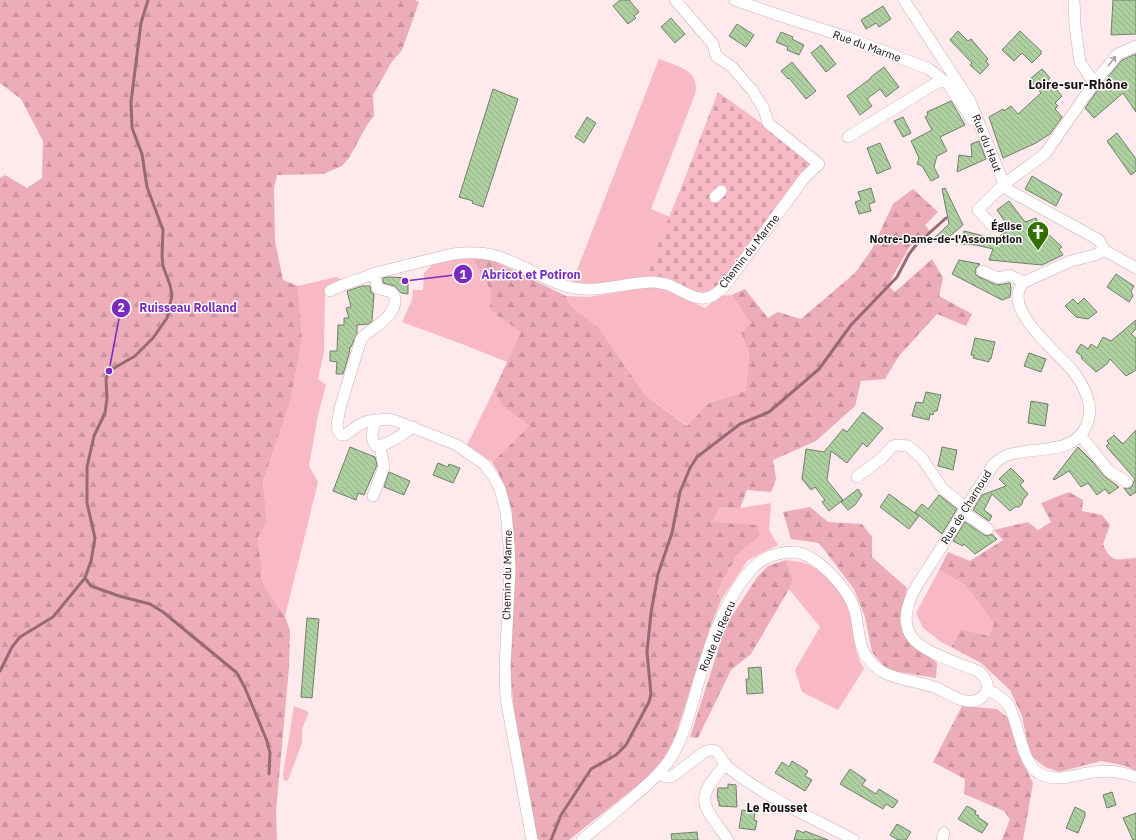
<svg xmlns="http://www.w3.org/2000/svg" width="1136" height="840" viewBox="0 0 1136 840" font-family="'IBM Plex Sans',sans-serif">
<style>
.green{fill:#f8b9c5}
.forest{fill:url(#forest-firs)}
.cemetery{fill:url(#cemetery-stones)}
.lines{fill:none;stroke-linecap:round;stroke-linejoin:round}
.stream{stroke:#986a73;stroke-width:3}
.building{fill:url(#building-back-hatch);stroke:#727e6c}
.minor-casing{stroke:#cbb1b5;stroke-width:12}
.minor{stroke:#fff;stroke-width:11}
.oneway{stroke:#a39fa0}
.labels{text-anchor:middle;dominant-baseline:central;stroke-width:3;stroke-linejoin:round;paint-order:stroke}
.street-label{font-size:11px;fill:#191012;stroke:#fcfcfc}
.poi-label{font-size:11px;font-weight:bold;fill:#191012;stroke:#fcfcfc;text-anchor:end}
.neighbourhood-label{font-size:12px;font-weight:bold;fill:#191012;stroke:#fcfcfc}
.quarter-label{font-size:13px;font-weight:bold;fill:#191012;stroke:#fcfcfc}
.leader{fill:none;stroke:#7b2cbf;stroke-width:1.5}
.callout-dot{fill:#7b2cbf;stroke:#fcfcfc;stroke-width:1.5}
.mark-label{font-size:12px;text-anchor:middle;font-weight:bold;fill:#fff}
.callout-label{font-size:12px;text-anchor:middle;font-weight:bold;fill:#7b2cbf;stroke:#fcfcfc;stroke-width:3;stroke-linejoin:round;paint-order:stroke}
</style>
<defs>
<pattern id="forest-firs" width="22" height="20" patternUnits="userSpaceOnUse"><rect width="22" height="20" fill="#ecadb9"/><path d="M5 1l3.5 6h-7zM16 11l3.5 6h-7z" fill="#ca949e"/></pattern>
<pattern id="cemetery-stones" width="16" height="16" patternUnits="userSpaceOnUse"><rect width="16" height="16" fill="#f8b9c5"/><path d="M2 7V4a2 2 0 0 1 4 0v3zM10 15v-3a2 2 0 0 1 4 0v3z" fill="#d49ea8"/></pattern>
<pattern id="building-back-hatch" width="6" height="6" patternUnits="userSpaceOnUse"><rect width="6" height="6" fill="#aecf9f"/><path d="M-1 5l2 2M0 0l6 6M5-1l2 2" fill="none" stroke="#95b188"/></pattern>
</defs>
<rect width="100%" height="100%" fill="#fee9ec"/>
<path class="green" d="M659,59c18,7 42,11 36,35l-44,115 19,8 -24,57 11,1 8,4 -69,7 -24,-3z
M472,258l19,33 -1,17 5,6 26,18 -14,30 -45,-18 -60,-22 10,-22 1,-10h10l1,-17 10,-10 8,-2z
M336,277l8,3 -19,12 -1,60 -6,27 8,6 -8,30 -9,51 9,16 -33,134 -15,-21 -9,-16v-17l-5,-23 11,-17 -4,-41 27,-79 5,-25 7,-38 -4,-53z
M650,287l13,1 42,20 15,-12 12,-1 18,28 -9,9 8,22 -3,37 -37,12 -21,23 -43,-31 -46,-67 -29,-23 -4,-9 23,1z
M494,390l8,16 29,20 -39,36 -25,-17z
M771,503l-2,27 9,15 -30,15 -27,40 -4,-8 20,-37 23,-19 -48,-14 8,-16 20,2z
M786,560c6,1 13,1 19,3 18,6 40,31 44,49 6,22 3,36 15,57l-26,41 -36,-18 -7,-22 25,-43 -31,-38 4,-10z
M939,570l26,15 29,38 -5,13 -28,-7 -10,18 -10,-5 -18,-14 -7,-15z
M294,706l15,6 -7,17v14l-14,37 -4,1 -1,-7z"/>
<path class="forest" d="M0,0h415l4,2 -17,48 -11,13 -18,32 1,21 -7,9 -18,33 -7,8 -19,8 -46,1 -3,13 1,53 8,39 15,6 4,53 -7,38 -5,25 -27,79 4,41 -10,17 4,23v17l9,16 15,21 5,15 -1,36 -13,144 1,29h-277v-662l5,-3 22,13 15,-10 1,-37 -22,-42 -21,-16z
M913,189l25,23 -13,13 6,7 -21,14 -22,39 7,7 37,-33 11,19 -4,18 33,18 -6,12 -29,-12 -38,42 -14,23 -24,2 -6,25 -39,35 -43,19 3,19 -5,13 -24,-2 -7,18 -20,-1 -8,15 45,3 3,11 -23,19 -20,37 4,8 -12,30 -33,104 -13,27 -16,17 -78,62h-30l-3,-4 -20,-102 -6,-66 4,-74 -1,-69 -6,-32 -10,-23 -5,-8 38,-36 -28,-20 -8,-16 27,-58 -26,-18 -5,-6 1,-17 -19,-33 20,2 74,36 4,9 29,23 46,67 42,31 22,-23 37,-12 3,-37 -8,-22 9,-9 -18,-28 13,-6 23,29 10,-6 23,7 54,-46 17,-24 21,-45z
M1069,492l14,8 -1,11 20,4 8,10 -7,19c8,20 14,15 33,14v213l-10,-5 -25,-5 -42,11 -14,-5 -15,-12 -8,-39 -12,-26 -29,-27 -30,-16 10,-18 28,7 5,-13 -29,-38 -26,-15 9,-18 22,9 33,-21 -9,-10 34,-8 10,8 13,-8 -10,-19z
M810,507l18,15 34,2 10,13v20l35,31 -6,33 5,18 31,24 -1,15 -49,-8 -15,-18 -7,-35 -11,-28 -35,-46 -28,-4 -8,-27z
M786,560l7,19 -4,10 -38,65 -20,16 -33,68 -8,-1 36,-112 32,-49 10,-10z
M962,706l35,3 11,9 10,35 15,30 -10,57h-21l8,-21 -6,-8 -40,-17 1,-15 -32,-17z"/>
<path class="cemetery" d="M718,92l75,54 17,17v5l-91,119 -23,8 -39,-20 -2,3 -9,-4 35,-86z"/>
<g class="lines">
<path class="stream" d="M85,578l6,8 28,10 31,8 13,8 74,61 8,15 22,53 3,12 -1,21
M0,671l12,-24 8,-10 33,-20 32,-39 6,-17 4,-23 -8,-35v-36l7,-31 11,-23 2,-15 -1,-19 3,-8 26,-15 18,-18 14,-20 5,-23 -2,-10 -7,-19 -1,-10 1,-26 -16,-43 -5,-33 -10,-26 -1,-26 10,-79 7,-23
M551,840l10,-25 30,-46 25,-14 10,-10 23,-43 2,-8 -4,-42 4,-39 7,-39 14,-41 8,-41 10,-24 7,-11 43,-33 29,-12 50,-43 32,-44 46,-48 12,-23 7,-9 30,-27"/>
</g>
<path class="building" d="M620,0h9l10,12 -5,4 2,2 -8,6 -15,-18z
M1113,0h23v34l-25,1z
M883,6l8,13 -12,8 -3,-4 -10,6 -5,-9z
M671,18l14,16 -10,9 -14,-16z
M737,24l17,11 -8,12 -17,-11z
M958,31l10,10 3,-2 17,20 -2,2 3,4 -9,9 -10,-9 2,-2 -22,-23z
M1020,31l21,20v3l-9,9 -10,-10 -8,8 -12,-11z
M781,32l12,5 -1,2 12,6 -5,10 -12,-5 1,-3 -12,-5z
M821,45l15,19 -10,8 -15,-19z
M1136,54v58l-13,-19 -29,25 -9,-10 15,-21 22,-27z
M792,62l24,29 -10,8 -17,-21 -1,1 -7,-8z
M884,67l15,20 -13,10 -6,-8 -13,10 5,7 -12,9 -13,-19 24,-18v-1z
M1042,69l8,9 -2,2 14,16 -7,7 3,3 -3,3 7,8 -12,17 -14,9 -33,15 -14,-41 14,-8 1,2 7,-5 7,8 23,-21 -11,-14z
M493,89l25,10 -35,108 -11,-4 1,-2 -14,-4z
M951,101l14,24 -25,12 7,14 -10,5 -3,11 5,10 -8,4 -9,-15 -5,-2 2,-6 -8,-17 21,-11 -7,-13 3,-2 -1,-3z
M587,117l9,6 -12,20 -9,-6z
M903,117l8,16 -8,4 -9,-16z
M1117,133l19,26v12l-5,4 -24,-34z
M979,141l7,18 -29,13 2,-17 13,2 -1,-13z
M880,143l11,25 -14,6 -10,-26z
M1032,176l30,18 -6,12 -31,-17z
M871,188l4,14 -6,2 2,7 -12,3 -4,-12 6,-2 -3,-8z
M945,188l18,37 -20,17 -12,-1 18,-17 -7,-35z
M1009,201l16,21 11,-4 8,17 3,-2 15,14 -3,2 4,6 -21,10 -53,-5 4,-11 -17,-4 -15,-1 3,-13 31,8 15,-10 -13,-19z
M959,260l21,4 -4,4 -1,4 1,3 3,2 18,8 13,-2 1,5 -1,9 -8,3 -50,-26z
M1116,274l18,12 -3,5 2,5 -4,6 -22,-15z
M389,277l19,1v16l-7,-1 -6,-7 -12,-3v-5z
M362,286h8l1,6 3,2 -2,27 -4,3 -11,1v9l-6,13h-1l-1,7 -6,20h-7l1,-12 -7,-1v-10h7l1,-26h6v-7h5l-3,-10 5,-1 -4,-16z
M1084,298l13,14 -9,7 -12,-2 -11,-11 8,-7 5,5z
M1136,320v9l-5,5 5,4v32l-10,6 -16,-17 -3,5 -11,8 -15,-14 1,-2 -6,-4 5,-8 7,5 3,-5 6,4 6,-11 8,4z
M975,338l20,4 -4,17h-2v3l-16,-4 1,-3h-3z
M1029,353l17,6 -5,13 -17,-6z
M926,392l15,3 -4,16h-3l-1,4 -3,-1 -1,6 -17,-4 4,-14 7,1z
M1031,401l17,3 -3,22 -17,-3z
M863,412l20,16 -16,19 -4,-4 -16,20 -16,-12 -4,29 16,20 -14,11 -7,-9 3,-2 -10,-13 -4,3 -9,-11 4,-30 18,3 19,-23 4,3z
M1136,430v62l-6,4 -6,-8h7l4,-9 -29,-33 3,-3 -2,-2 7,-6 9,9z
M350,447l25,10 2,8 -13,30 -6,-2 -2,7 -23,-9z
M942,447l15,3 -4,20 -15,-4z
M1078,447l14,14 12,15 15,11 -10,7 -4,-5 -8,6 -9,-12 -7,4 -12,-16 -15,9 -1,-1z
M438,463l10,4 1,-3 11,4 -7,15 -20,-8z
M1011,468l13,13 -4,4 8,9 -5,6 -1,4 -3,3h-4l-5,4 -18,-17 -8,16 8,6 -3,5 -16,-11 9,-15 24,-9 -7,-7z
M389,472l21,9 -6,14 -20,-8z
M858,489l4,6 -7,10 -7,5 -7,-8z
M889,494l30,22 -10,13 -29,-22z
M939,495l18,14 -15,25 -27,-22 7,-8 6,5z
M965,522l19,13 4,1 4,-2 5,5 -22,15 -11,-10 -1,2 -10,-5z
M307,618l12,1 -7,79 -11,-1z
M761,667l2,26 -16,1 -1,-15h3l-1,-11z
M792,761l16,10 -3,5 7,4 -7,11 -30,-18 7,-11 7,5z
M850,769l16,11 -4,5 14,9 3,-5 19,12 -5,7 -7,-4 -3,5 -43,-25z
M728,784l8,1 1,22 -18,-1v-5h-1v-4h-1l1,-9h10z
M1112,792l4,13 -9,3 -4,-13z
M967,806l9,5 -1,3 4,2 -1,1 10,7 -6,9 -24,-14z
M1075,807l10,5v4l-7,17 -12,-5z
M742,810l13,2 -1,8 3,1 -2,9 -16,-2z
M1136,813v27h-3l-10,-22z
M897,824l14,8 -5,8h-8l-8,-5z
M797,830l7,3 1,-2 23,9h-34z
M697,832l1,8h-26l-1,-6z"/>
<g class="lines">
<g class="minor-casing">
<path id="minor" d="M735,0l40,14 74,24 80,31 19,15 24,36h1
M904,0l66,101 34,83 6,7 89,49 5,10
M1074,0l1,26 5,36 14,21
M848,137l93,-57
M715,197l6,-6
M993,226l-15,-16 26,-26 41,-30 49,-71 24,-29 18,-8
M1104,250l32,18
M982,271l17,7 10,-3 15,7
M330,291c14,-8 30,-11 45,-18
M376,420c-3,9 -7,17 0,26 12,0 27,-13 38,-19
M1081,436l28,35 18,11
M857,477l25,-19 11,-12 4,-1 11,1 14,12 20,30 24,20
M373,496l11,-29 -4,-21
M963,512l25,17
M988,689c-1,-8 -3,-13 -10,-18 -18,-7 -58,-20 -67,-35 -6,-10 -6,-22 -2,-33 5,-17 18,-32 27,-47 19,-31 38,-61 57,-91 5,-5 11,-9 18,-11 29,-8 70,2 78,-37 3,-16 -7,-34 -17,-47 -14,-18 -73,-62 -48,-88l47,-21 24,-6 9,-5
M988,689c7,5 16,9 21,17 10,18 13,59 31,68 18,9 36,0 54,-2 14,-2 29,0 42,5
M726,764c-34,38 -23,39 2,76
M660,772l5,5h6l32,-24c15,-8 15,2 22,11 6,7 15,12 22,17 33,23 71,40 107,59
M532,840l-26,-142 -1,-31 5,-98 -1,-24 -3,-33 -6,-23 -7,-13 -9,-12 -27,-19 -61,-24 -8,-2 -20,2 -9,4 -14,10h-4l-3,-4 -1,-6 3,-17 21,-69 4,-4c10,-9 28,-17 30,-33 0,-3 0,-7 -3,-9 -3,-3 -11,-3 -15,-5l-2,-15 78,-19c15,-2 29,-2 43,2 25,7 47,24 73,31 28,7 56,-5 85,-5 4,1 9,1 12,2 14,4 30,20 46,12 4,-2 8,-6 12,-9l81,-110 14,-13 -51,-41 -4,-14 -12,-19 -20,-23 -16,-11 -3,-12 -38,-44
M582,840c15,-13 30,-25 45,-38 15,-13 32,-26 43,-43 17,-25 25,-69 35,-98 10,-31 27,-75 52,-97 10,-8 24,-12 37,-12 23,2 55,37 61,59 4,16 3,37 14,49 5,6 11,11 18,14 16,7 34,8 50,14 11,5 24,15 37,13 7,-1 10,-6 14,-12
M942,840l2,-7"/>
</g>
<use href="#minor" class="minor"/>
</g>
<defs><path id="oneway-shaft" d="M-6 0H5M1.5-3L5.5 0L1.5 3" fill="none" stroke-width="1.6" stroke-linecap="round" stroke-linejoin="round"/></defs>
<use class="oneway" href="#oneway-shaft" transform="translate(1112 61) rotate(-51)"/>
<defs>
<g id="church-pin" transform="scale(1.15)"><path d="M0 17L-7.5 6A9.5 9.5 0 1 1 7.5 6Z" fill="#336e00" stroke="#fcfcfc"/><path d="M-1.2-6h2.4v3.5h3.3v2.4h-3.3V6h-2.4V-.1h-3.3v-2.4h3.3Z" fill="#fff"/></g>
</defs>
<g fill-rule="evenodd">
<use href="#church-pin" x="1038" y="232"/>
</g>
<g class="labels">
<g class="street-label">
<text transform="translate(867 46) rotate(20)">Rue du Marme</text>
<text transform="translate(987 143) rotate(68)">Rue du Haut</text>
<text transform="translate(749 251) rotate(-52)">Chemin du Marme</text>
<text transform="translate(966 507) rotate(-58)">Rue de Charnoud</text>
<text transform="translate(507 575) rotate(-89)">Chemin du Marme</text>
<text transform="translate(717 636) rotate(-67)">Route du Recru</text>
</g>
<g class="poi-label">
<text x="1022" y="226">Église<tspan x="1022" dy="13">Notre-Dame-de-l'Assomption</tspan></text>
</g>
<g class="neighbourhood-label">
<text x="777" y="807">Le Rousset</text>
</g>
<g class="quarter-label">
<text x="1078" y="84">Loire-sur-Rhône</text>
</g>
</g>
<path class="leader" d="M405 281L463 274M109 371L121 308"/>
<g class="callout-dot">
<circle cx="405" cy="281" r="4"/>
<circle cx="109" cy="371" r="4"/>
<circle cx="463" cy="274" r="10"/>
<circle cx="121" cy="308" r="10"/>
</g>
<g class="mark-label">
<text x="463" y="279">1</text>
<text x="121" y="312">2</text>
</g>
<g class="callout-label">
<text x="531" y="279">Abricot et Potiron</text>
<text x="188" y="312">Ruisseau Rolland</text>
</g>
</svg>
